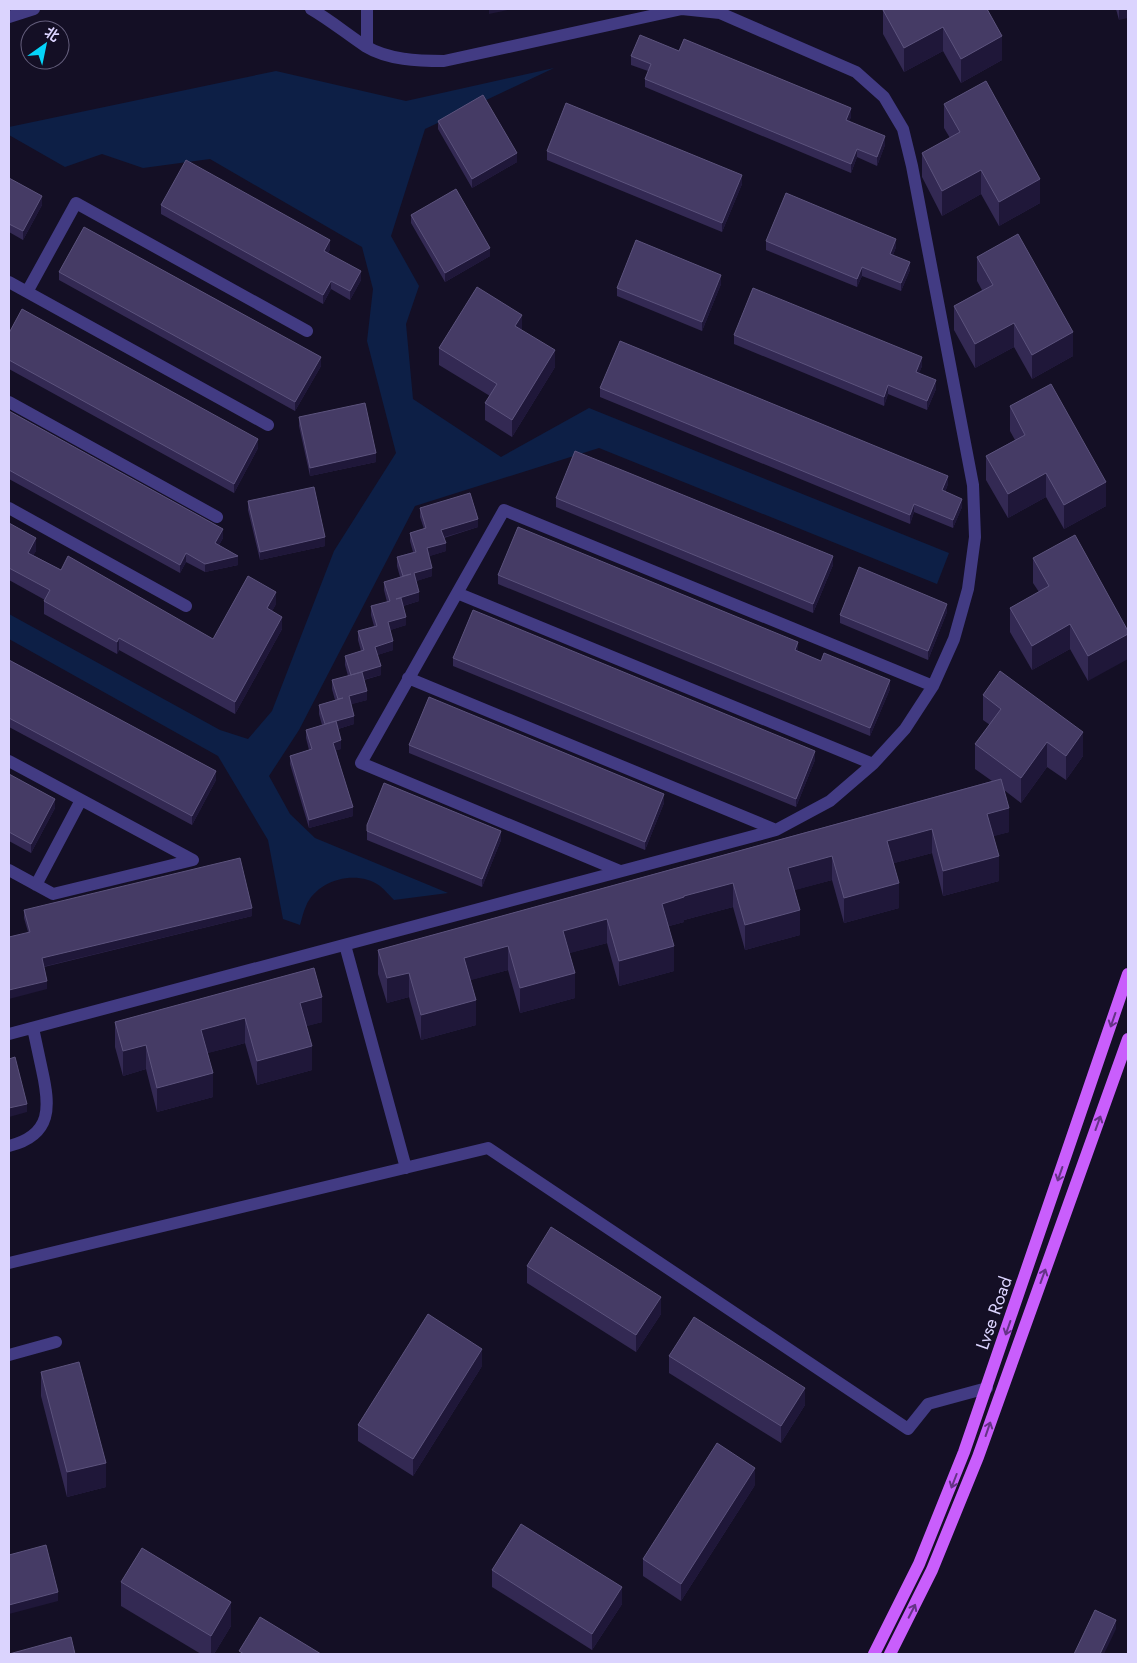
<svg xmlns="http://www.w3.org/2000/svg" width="1137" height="1663" viewBox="0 0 1137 1663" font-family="Jost,'Noto Sans SC',sans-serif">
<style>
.water{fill:#0d1f46}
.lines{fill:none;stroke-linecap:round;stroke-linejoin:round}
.minor{stroke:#423b83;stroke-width:12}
.major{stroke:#c95efc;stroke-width:12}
.wall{fill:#332953}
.shaded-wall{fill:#1f1739}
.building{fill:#453b65;stroke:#5c537d}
.oneway{stroke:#653386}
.labels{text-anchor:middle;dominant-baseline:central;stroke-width:4;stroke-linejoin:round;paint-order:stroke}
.street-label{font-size:18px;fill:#dbd4fe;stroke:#140f25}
</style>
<rect width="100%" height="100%" fill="#140f25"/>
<path class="water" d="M554,68l-129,61 -34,107 28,50 -13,38 7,75 88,58 88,-49 360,145 -12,31 -338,-136 -184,58 -116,224 -30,46 21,38 25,24 133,55 -54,7c-5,-5 -9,-10 -14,-14 -24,-17 -63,-6 -74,20 -3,6 -4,13 -6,19l-17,-6 -15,-79 -50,-84 -209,-117v-25l211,116 28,9 24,-28 62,-160 62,-98 -29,-112 6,-52 -11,-42 -152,-88 -67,9 -41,-14 -37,13 -56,-32v-8l267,-56 130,30z"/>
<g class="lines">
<path class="minor" d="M367,9v38
M9,17l25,-8
M9,282l259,143
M27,292l49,-89 231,128
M9,402l208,115
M9,508l177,98
M457,593l416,171
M408,678l368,152
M9,761l184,99 -140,34 -44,-24
M620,871l-259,-108 143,-253 429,176
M36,885l45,-85
M345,945l61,223
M9,1034l767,-204 54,-29 43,-37 32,-35 28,-43 21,-47 14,-50 7,-52 -2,-52 -61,-319 -9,-37 -19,-32 -28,-25 -136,-59 -38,-4 -238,52c-26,0 -56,-1 -79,-15 -18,-12 -35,-26 -54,-37
M9,1146c44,-11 41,-40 33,-76 -3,-14 -6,-28 -9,-42
M9,1263l479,-115 420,281 20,-25 59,-16
M9,1355l47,-13"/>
<path class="major" d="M874,1654l45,-90 45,-112 164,-478
M890,1654l42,-84 46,-113 150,-418"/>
</g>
<path class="wall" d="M987,9l15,51 -41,23 -18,-32 -39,21 -21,-38v-24z
M1116,9h12l-9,11z
M679,51l172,66 -2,4 36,24 -8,21 -20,-9 -6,16 -206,-86v-8l3,-8 -17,-6v-9z
M944,104l96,99 -41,23 -18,-32 -39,22 -20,-39v-24l28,-15 -6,-10z
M438,121l79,41 -45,26 -34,-59z
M547,151l195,33 -20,48 -175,-72z
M9,178l33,27 -19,35 -14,-8z
M161,205l169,44 -2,4 33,27 -11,20 -19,-11 -8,15 -162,-90z
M411,215l79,41 -45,26 -34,-59z
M766,241l130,6 -3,8 17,15 -9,21 -39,-15 -5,11 -91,-37z
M977,257l96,99 -41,23 -18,-32 -39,21 -21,-38v-24l28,-16 -5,-9z
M59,272l262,94 -26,45 -236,-131z
M721,284l-19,47 -85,-35v-8z
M522,330l33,37 -43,70 -27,-17v-17l5,-7 -51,-31v-17z
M9,333l249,115 -24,45 -225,-124z
M734,335l188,31 -3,7 17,16 -9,21 -39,-16 -4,12 -150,-62z
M600,388l348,96 -3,8 17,15 -9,21 -39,-16 -4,12 -310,-127z
M1010,406l96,100 -42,23 -18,-32 -38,21 -22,-38v-24l29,-16 -5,-9z
M9,411l214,127 -4,7 19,20 -33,7 -19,-10 -6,11 -171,-94z
M299,417l77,45 -66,14 -11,-50z
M556,498l277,67 -20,48 -257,-106z
M248,501l77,45 -65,14 -12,-50z
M420,508l58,19 -34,11 2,13 -17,5 3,20 -16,5 3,20 -16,5 3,19 -16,5 3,20 -16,5 4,20 -17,5 3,20 -16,4 3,20 -16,5 3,20 -5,1 17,66 -44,12 -19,-64v-8l19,-6 -3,-12v-8l16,-5 -3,-11v-9l16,-5 -3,-11v-9l16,-4 -3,-11v-9l16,-5 -3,-11v-9l16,-5 -3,-11v-9l16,-4 -3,-12v-8l16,-5 -3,-11v-9l16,-5 -3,-11v-8l14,-4 -4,-12z
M9,523l27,28 -3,4 28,15 152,69 63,-35 -4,7 10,18 -47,85 -116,-64 -2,4 -73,-40v-13l1,-1 -36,-20z
M1033,558l95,73 -40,50 -18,-32 -38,21 -22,-38v-24l29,-16 -6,-9z
M498,575l300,77 92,37 -20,47 -372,-152z
M947,612l-19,48 -88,-37v-8z
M453,658l362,102 -19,47 -343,-141z
M9,660l207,120 -24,45 -183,-98z
M983,695l100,61 -17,24 -19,-13 -26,36 -17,-13 5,42 -16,4 6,45 -56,15 -11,-43 -38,10 5,45 -55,15 -12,-43 -38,10 6,45 -55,15 -12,-43 -49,13v2l-15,4 5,45 -55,15 -12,-43 -38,10 6,45 -55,15 -12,-43 -38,10 6,45 -55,15 -12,-43 -22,6 -9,-29v-24l614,-169 -17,-12v-25l15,-19 -7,-5z
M409,745l255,58 -19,47 -236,-97z
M9,774l46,34 -24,45 -22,-12z
M367,825l134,15 -19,47 -115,-47z
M24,910l228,6 -208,51 3,22 -19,-57 -4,-14z
M314,968l8,54 -16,4 6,44 -55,15 -12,-42 -22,6 -16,4 6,44 -56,15 -11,-43 -23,7 -8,-29v-25z
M527,1266l134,48 -25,38 -109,-69z
M669,1356l136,49 -24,38 -112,-70z
M482,1366l-69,110 -55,-35v-16z
M41,1372l65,115 -39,10 -26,-101z
M755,1485l-74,116 -38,-25v-17z
M492,1570l130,34 -30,46 -100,-63z
M121,1582l110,44 -17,28h-13l-80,-48z"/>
<path class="shaded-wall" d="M489,9h23l-23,5z
M1119,9h9v9l-9,2z
M943,27v24l-39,21v-24z
M1002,36v24l-41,23v-24z
M851,108v9l-5,12v-9z
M885,136v9l-8,21v-9z
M857,149v8l-6,16v-9z
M517,153v9l-45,26v-9z
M981,170v24l-39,22v-25z
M742,175v9l-20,48v-9z
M1040,179v24l-41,23v-24z
M42,196v9l-19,35v-9z
M896,239v8l-6,16v-9z
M330,240v9l-6,11v-9z
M490,248v8l-45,26v-9z
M910,262v8l-9,21v-8z
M862,267v9l-5,11v-8z
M361,271v9l-11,20v-9z
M721,275v9l-19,47v-9z
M331,281v8l-8,15v-9z
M522,315v17l-7,-6z
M1014,323v24l-39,21v-24z
M1073,332v24l-41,23v-24z
M555,350v17l-43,70v-17z
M321,357v9l-26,45v-9z
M922,357v9l-6,15v-9z
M936,380v9l-9,21v-9z
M888,385v9l-4,12v-9z
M258,439v9l-24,45v-9z
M376,453v9l-66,14v-8z
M1046,473v24l-38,21v-24z
M948,476v8l-6,15v-9z
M1106,482v24l-42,23v-24z
M962,499v8l-9,21v-8z
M914,504v8l-4,12v-9z
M478,519v8l-37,11v-8z
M223,529v9l-8,14v-9z
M325,537v9l-65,14v-8z
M36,538v13l-8,14v-12z
M446,543v8l-19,6v-9z
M186,553v9l-6,11v-8z
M238,556v9l-33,7v-8z
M833,556v9l-20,48v-9z
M432,568v8l-18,6v-9z
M276,592v12l-9,17v-13z
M419,592v9l-23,7v-9z
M947,604v8l-19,48v-9z
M282,617v12l-47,85v-12z
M406,617v8l-18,6v-9z
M1070,624v25l-38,21v-24z
M1128,634v25l-40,22v-25z
M119,638v12l-2,4v-12z
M393,641v9l-18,6v-9z
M798,642v9l-3,8v-9z
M381,666v9l-30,8v-8z
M890,680v9l-20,47v-8z
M367,691v9l-18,5v-9z
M354,716v8l-29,9v-9z
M1083,732v24l-17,24v-24z
M341,740v9l-8,2v-8z
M1047,742v25l-26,36v-25z
M815,751v9l-19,47v-8z
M216,771v9l-24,45v-9z
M664,794v9l-19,47v-8z
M55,799v9l-24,45v-9z
M353,807v9l-44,12v-8z
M1009,808v24l-22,6v-24z
M932,829v24l-45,12v-24z
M501,831v9l-19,47v-8z
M832,856v24l-44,12v-24z
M999,856v25l-56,15v-25z
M733,883v24l-49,13v2l-22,6v-24l22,-8z
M899,883v25l-55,15v-25z
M252,908v8l-210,51v-9z
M800,910v25l-55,15v-25z
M607,919v24l-44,12v-24z
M508,946v24l-44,12v-24z
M674,946v25l-55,15v-25z
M409,973v24l-22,6v-25z
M575,973v25l-55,15v-25z
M47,981v8l-38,10v-9z
M322,997v25l-22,6v-25z
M476,1000v25l-55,15v-25z
M245,1018v25l-44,12v-25z
M146,1045v24l-23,7v-25z
M312,1046v24l-55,15v-24z
M213,1073v24l-56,15v-24z
M27,1104v8l-18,5v-9z
M661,1297v17l-25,38v-17z
M482,1349v17l-69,110v-17z
M805,1388v17l-24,38v-17z
M106,1463v24l-39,10v-25z
M755,1468v17l-74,116v-17z
M622,1587v17l-30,46v-16z
M58,1592v9l-49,13v-9z
M231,1602v24l-17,28h-3v-18z
M1116,1620v9l-12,25h-4z"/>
<path class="building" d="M885,9h102l15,27 -41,23 -18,-32 -39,21 -21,-38z
M640,35l39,16 5,-12 167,69 -5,12 39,16 -8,21 -20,-8 -6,15 -206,-85 6,-15 -20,-8z
M986,81l54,98 -41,23 -18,-32 -39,21 -20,-38 38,-21 -16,-28z
M483,95l34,58 -45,26 -34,-58z
M566,103l176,72 -20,48 -175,-72z
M186,160l144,80 -6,11 37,20 -11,20 -19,-10 -8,14 -162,-90z
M9,178l33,18 -19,35 -14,-7z
M456,189l34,59 -45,25 -34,-58z
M786,193l110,46 -6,15 20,8 -9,21 -39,-16 -5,12 -91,-38z
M84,227l237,130 -26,45 -236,-130z
M1018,234l55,98 -41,23 -18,-32 -39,21 -21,-38 39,-21 -16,-28z
M636,240l85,35 -19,47 -85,-34z
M477,287l45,28 -7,11 40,24 -43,70 -27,-17 12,-19 -58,-36z
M753,288l169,69 -6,15 20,8 -9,21 -39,-16 -4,12 -150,-62z
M22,309l236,130 -24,45 -225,-124v-27z
M620,341l328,135 -6,14 20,9 -9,21 -39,-16 -4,11 -310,-127z
M1051,384l55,98 -42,23 -18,-32 -38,21 -22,-38 39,-21 -15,-29z
M365,403l11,50 -66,15 -11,-51z
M9,411l214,118 -8,14 23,13 -33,8 -19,-11 -6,12 -171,-95z
M575,451l258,105 -20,48 -257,-106z
M314,487l11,50 -65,15 -12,-51z
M470,493l8,26 -37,11 5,13 -19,5 5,20 -18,5 5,19 -23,7 5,-1 5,19 -18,5 5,19 -18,6 6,19 -30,9 -6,-19 19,-6 -6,-19 19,-5 -6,-20 19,-5 -6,-19 27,-8 -8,2 -6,-19 19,-5 -6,-19 16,-5 -6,-20z
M9,523l27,15 -8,15 33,17 7,-14 145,83 35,-63 28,16 -9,16 15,9 -47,85 -116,-64 -2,4 -73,-41 6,-11 -41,-22z
M518,527l280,115 -3,8 26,11 3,-8 66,27 -20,48 -372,-153z
M1075,535l53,96v3l-40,22 -18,-32 -38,22 -22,-38 39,-22 -16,-28z
M859,567l88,37 -19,47 -88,-36z
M473,610l342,141 -19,48 -343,-141z
M9,660l207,111 -24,45 -183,-98z
M1000,671l83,61 -17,24 -19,-14 -26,36 -46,-34 26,-35 -18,-14z
M362,672l5,19 -18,5 5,20 -29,8 -6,-19 24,-7 -5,1 -6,-19z
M429,697l235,97 -19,48 -236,-97z
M336,721l5,19 -8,3 20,64 -44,13 -19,-64 22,-7 -6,-19z
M9,774l46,25 -24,45 -22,-12z
M1001,779l8,29 -22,6 12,42 -56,15 -11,-42 -22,6 -23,6 12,42 -55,15 -12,-42 -44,12 12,42 -55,15 -12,-42 -49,13v1l-22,7 12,42 -55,15 -12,-42 -44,12 12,42 -55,15 -12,-42 -44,12 12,42 -55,15 -12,-42 -22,5 -9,-28z
M384,783l117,48 -19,48 -115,-48v-6z
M240,858l12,50 -210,50 5,23 -38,9v-53l21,-5 -6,-22z
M314,968l8,29 -22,6 12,43 -55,15 -12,-43 -44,12 12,43 -56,15 -11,-43 -23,6 -8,-29z
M15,1057l12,47 -18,4v-49z
M551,1227l110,70 -25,38 -109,-69z
M428,1314l54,35 -69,110 -55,-34z
M694,1317l111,71 -24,38 -112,-70z
M79,1362l27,101 -39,9 -26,-100z
M717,1443l38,25 -74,116 -38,-25z
M521,1524l101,63 -30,47 -100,-64z
M46,1545l12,47 -49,13v-50z
M142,1548l89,54 -20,34 -90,-54z
M1095,1610l21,10 -16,34h-26z
M260,1617l61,37h-77l-5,-3z
M71,1637l4,17h-66z"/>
<defs><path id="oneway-shaft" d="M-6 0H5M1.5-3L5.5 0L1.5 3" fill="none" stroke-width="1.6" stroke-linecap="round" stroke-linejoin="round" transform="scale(1.25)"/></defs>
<g class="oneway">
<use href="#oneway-shaft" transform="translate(1113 1020) rotate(109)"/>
<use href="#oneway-shaft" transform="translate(1098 1123) rotate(-70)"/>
<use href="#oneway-shaft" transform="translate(1060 1174) rotate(109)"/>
<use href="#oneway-shaft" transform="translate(1043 1276) rotate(-70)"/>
<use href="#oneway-shaft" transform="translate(1008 1328) rotate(109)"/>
<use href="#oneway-shaft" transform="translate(988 1429) rotate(-71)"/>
<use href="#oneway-shaft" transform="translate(954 1481) rotate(111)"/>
<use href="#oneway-shaft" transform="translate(912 1611) rotate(-63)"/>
</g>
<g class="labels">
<g class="street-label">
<text transform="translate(994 1313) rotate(-71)">Lvse Road</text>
</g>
</g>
<rect width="1137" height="1663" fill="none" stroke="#dbd4fe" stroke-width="20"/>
<g transform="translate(45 45) rotate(33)"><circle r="24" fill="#140f25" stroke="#645e7c"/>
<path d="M0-4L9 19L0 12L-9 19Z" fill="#05d4f9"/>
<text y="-8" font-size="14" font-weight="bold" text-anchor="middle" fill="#dbd4fe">北</text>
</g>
</svg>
